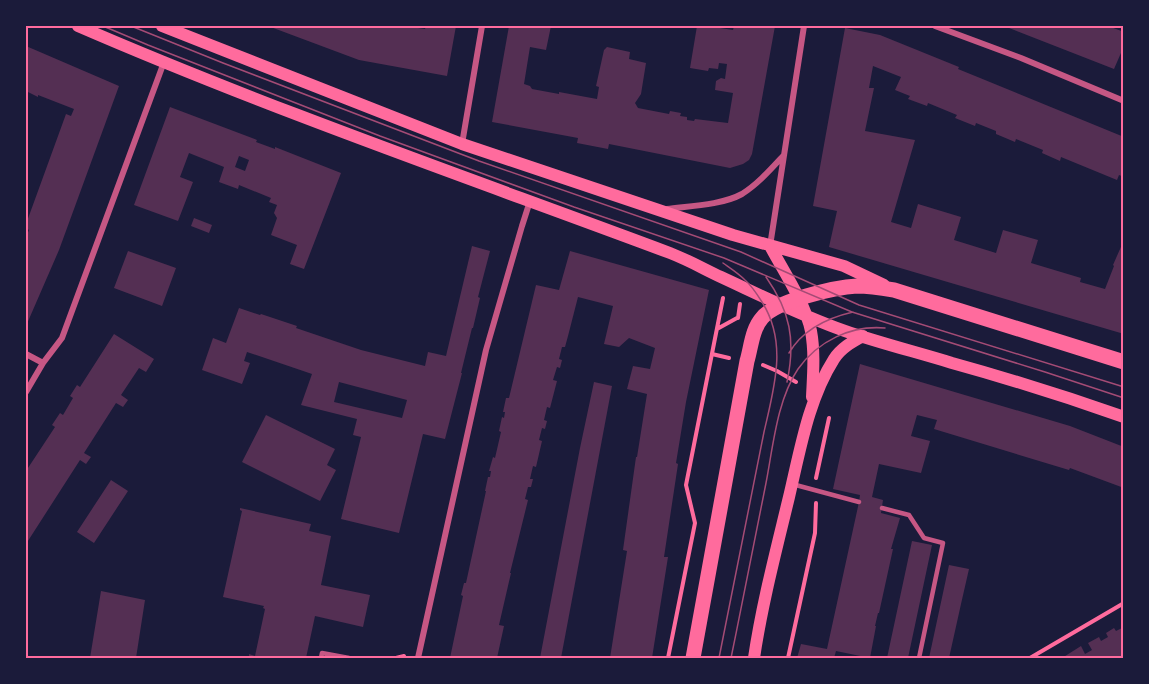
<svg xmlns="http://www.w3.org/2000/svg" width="1149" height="684" viewBox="0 0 1149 684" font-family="Manrope,sans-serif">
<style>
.building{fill:#542f53;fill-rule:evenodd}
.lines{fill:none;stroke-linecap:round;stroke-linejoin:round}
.path{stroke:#ff6b9d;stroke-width:4}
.service{stroke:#c65784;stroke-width:4.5}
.minor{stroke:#c65784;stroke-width:6}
.secondary{stroke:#ff6b9d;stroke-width:12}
.primary{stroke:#ff6b9d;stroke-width:15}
.tram{stroke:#a44b75;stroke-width:1.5}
.neatline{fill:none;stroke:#ff6b9d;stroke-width:2}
</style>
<rect width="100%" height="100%" fill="#1b1b3a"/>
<path class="building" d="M268,26h136l21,3 1,-3h30l-9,50 -88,-16z
M509,26h42l-5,24 -16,-3 -6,37 6,2 2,3 27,5v-2l38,7 2,-12 -3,-1 8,-36 3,-3 23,5 -1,7 17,4 -5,31 -6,9 3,5 31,6 1,-3 11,2 -1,3 7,1v3l7,1 1,-2 33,4 5,-30 -18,-3 1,-9 5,-3 4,1 2,-15 -8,-1 -1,6 -9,-1 -1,3 -18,-3 7,-42h10l26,4 1,-4h41l-23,128 -3,6 -6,4 -13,4 -121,-24 -1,5 -31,-6 1,-5 -86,-16z
M1004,26h104l16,6v14l-10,23z
M845,28l35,7 79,32 -1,2 166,68v40l-5,-2 -2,5 -56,-23 -1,4 -18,-8 1,-3 -27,-11 -1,3 -19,-8v-3l-20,-8 -1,3 -20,-8 2,-3 -29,-12 -1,3 -19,-7 2,-3 -15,-6 6,-13 -28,-11 -4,22h5l-9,43 50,9 -24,82 20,6 7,-24 43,13 -7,23 42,13 7,-23 35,10 -7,23 50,15 -1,4 25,7 9,-23 -1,-1 11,-25v94l-295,-87 8,-36 -24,-5z
M26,46l93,40 -60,164 -33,76v-89l3,-7 -3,-2v-4l40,-110 5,2 3,-7 -36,-14v2l-12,-6z
M170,107l87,33 -1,2 19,7v-2l66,26 -37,96 -14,-5 7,-19 -26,-10 6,-17 -3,-5 3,-8 -8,-3 2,-4 -32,-13 -1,4 -19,-7 5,-15 -35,-14 -9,24 13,5 -15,39 -44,-16zM239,156l10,4 -4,11 -10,-4z
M194,218l18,7 -3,8 -18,-7z
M472,246l18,5 -12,46 2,1 -7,30h-1l-11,45h1l-17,66 -22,-5 -24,99 -58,-14 20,-82 -8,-2 4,-16 -56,-14 11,-31 -65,-22 -3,9 6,2 -8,21 -40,-14 11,-32 13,5 13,-35 21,7 1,-1 36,12 -1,2 65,22 64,16 3,-14 18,4zM339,382l68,18 -5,18 -68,-16z
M128,251l48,17 -14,38 -48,-18z
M570,251l139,39 -23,112 -10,61 2,1 -14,93h4l-16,101h-42l17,-107 -4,-1 13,-93h1l10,-63 -20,-5 6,-23 17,3 5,-21 -26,-10 -10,9 -15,-3 9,-38 -35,-9 -10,39 -3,11h-3l-3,12 3,1 -2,8 -3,-1 -4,13 4,1 -7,27 -3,-1 -3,13 3,1 -2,8 -3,-1 -3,12 3,1 -6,26 -3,-1 -3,13h3l-2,8h-3l-3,12 3,1 -18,73h1l-12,52 5,1 -7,32h-47l13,-62 -2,-1 3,-12h2l20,-92h-1l3,-14h2l1,-6h-2l4,-14 2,1 6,-26 -2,-1 3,-14 2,1 1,-6h-2l3,-14h3l27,-113 23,5z
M114,334l40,25 -8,13 -7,-4 -18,27 7,5 -5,7 -7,-4 -32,50 7,4 -5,7 -6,-4 -54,84v-73l29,-44 -3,-2 8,-12 3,2 10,-17 -3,-2 7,-11 3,2z
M860,364l210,62 54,21v41l-54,-20 -1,2 -135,-41 3,-9 -20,-5 -6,21 19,5 -9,32 -42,-9 -7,33 11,3 -2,13 19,5 -9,31h2l-14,64h-1l-3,13h1l-6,32 -34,-7 -2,7h-37l4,-14 26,5 32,-147 1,-7 -27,-6z
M594,382l18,4 -51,272h-21l40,-210z
M266,415l69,34 -8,16 9,5 -16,31 -78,-39z
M111,480l17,11 -34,52 -17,-11z
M240,508l71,16 -2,7 22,5 -10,49 49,10 -7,32 -48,-11 -9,42h-51l-6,-2v-2l6,2 10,-47 -2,-1 1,-2 -41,-9 19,-86 -2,-1z
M912,541l20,4 -24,113h-21z
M949,565l20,4 -8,35 -12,54h-20z
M101,591l44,9 -9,58h-46z
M1124,627v31h-62l19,-12 4,8 7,-4 -4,-7 11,-6 2,4 7,-4 -2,-4 8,-5 2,3z"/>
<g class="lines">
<path class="path" d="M738,318l2,-14
M717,329l20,-11
M712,354l17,4
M763,365l14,6 19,11
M816,478l13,-60
M396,658l8,-2
M668,658l27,-135 -9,-38 37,-187
M788,658l27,-125 1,-30
M1030,658l94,-55"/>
<path class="service" d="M792,484l67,18
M882,508l27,7 15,23 19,5 -24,115
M321,658l1,-5 27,5"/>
<path class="minor" d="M935,26l86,32 103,43
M462,144l20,-118
M667,209c23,-3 55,-4 75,-15 16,-10 29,-25 42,-39
M770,246l34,-220
M26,354l17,9
M26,392l17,-29 19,-25 102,-276
M418,658l68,-308 36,-124 8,-25"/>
<path class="secondary" d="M78,26c194,84 394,153 592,227 18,7 34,16 51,24 41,19 81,39 124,54 35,12 71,21 107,32 58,16 115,34 172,54
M162,26l300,118 271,91 111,31 40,19
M770,246c13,24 36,59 41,85 4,22 2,44 1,66
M754,658c8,-54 22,-107 35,-161 11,-46 19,-97 45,-138 7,-11 18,-17 29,-23"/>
<path class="primary" d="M693,658l54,-297c4,-13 5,-32 15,-43 13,-17 74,-31 95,-32 12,0 25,2 37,4l230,72"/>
<path class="tram" d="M103,26l45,19 232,91 194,71 150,51 128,54 193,60 79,26
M131,26l92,37 256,98 262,91 118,53 265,82
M766,277c24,34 30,63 21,105
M789,353c14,-24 38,-35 64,-41
M719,658l45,-226c10,-44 24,-89 -2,-130 -5,-8 -10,-16 -17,-22 -7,-7 -15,-12 -22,-17
M731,658c12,-58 23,-116 35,-175 7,-36 11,-83 32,-114 20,-28 53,-44 87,-41"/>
</g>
<rect width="1149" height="684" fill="none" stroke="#1b1b3a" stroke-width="54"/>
<rect x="27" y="27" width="1095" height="630" class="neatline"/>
</svg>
